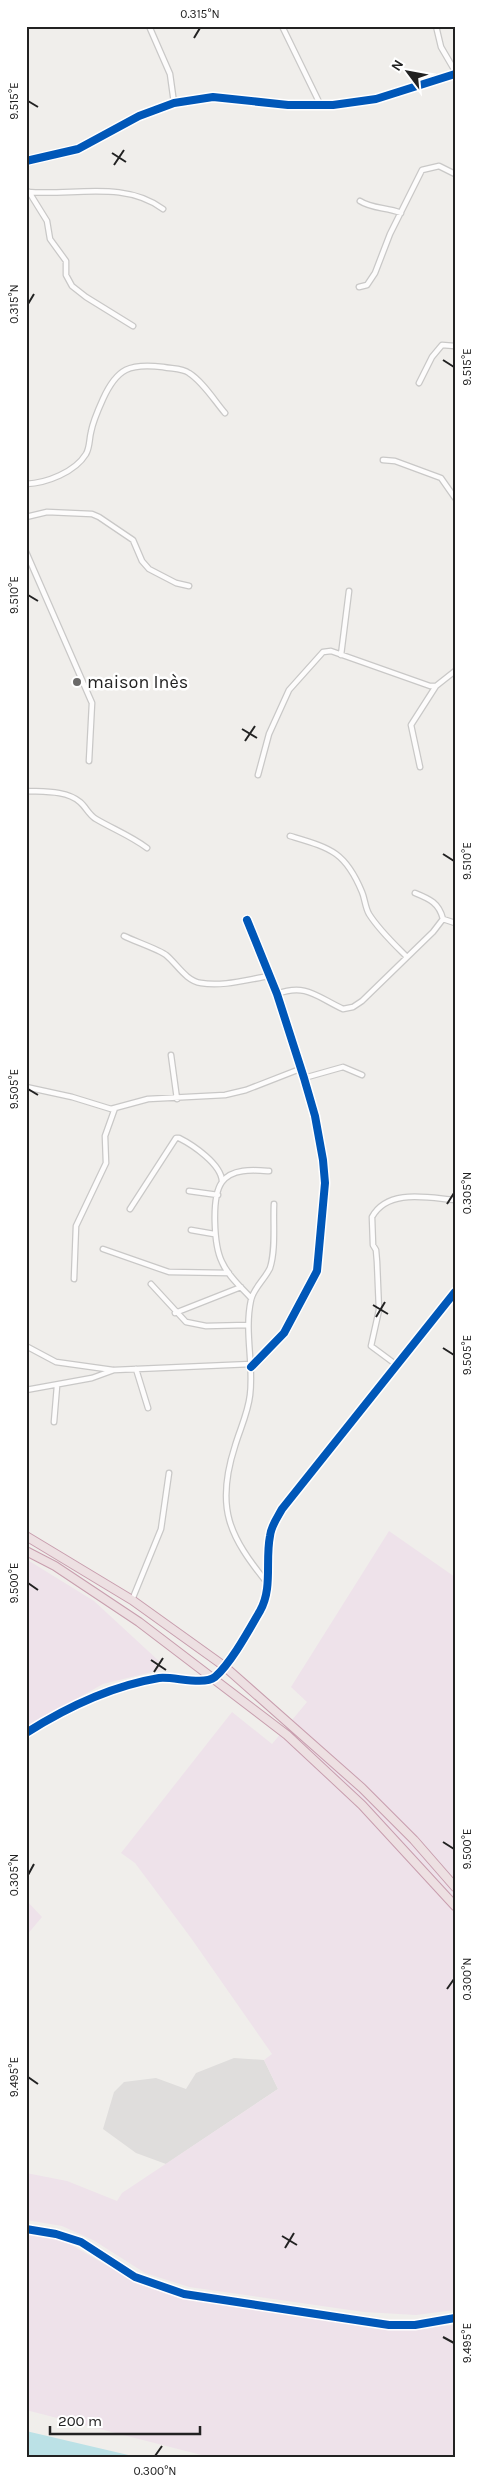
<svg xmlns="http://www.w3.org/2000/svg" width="481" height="2484" viewBox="0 0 481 2484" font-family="Karla,sans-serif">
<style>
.residential{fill:#dfdddc}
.industrial{fill:#eee2ea}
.water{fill:#bbe1e6}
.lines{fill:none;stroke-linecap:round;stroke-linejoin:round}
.street-casing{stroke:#c9c8c7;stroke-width:7}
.highway-casing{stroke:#c89eae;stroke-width:10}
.street{stroke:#fdfcfc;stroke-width:4.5}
.highway{stroke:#ede0e2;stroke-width:8}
.cycleway-casing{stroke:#fff;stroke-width:11}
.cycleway{stroke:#0057b8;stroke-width:8}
.ticks{fill:none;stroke:#222;stroke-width:2}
.poi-dot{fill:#6a6968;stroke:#fff;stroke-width:2}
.labels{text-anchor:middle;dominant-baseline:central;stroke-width:5;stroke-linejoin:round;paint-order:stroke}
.poi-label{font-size:18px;fill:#222;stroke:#fff;text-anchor:start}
.neatline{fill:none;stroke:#222;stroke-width:2}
.ticks-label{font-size:12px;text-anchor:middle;fill:#222}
</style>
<rect width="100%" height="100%" fill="#f0eeeb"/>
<path class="residential" d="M234,2058l30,2 14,29 -112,75 -30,-11 -33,-24 11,-37 10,-10 32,-4 30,11 10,-16z"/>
<path class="industrial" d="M389,1531l66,46v733l-39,5 -52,-3 -175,-25 -44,-14 -52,-33 -31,-14 -36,-6v-47l41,8 50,20 5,-8 156,-104 -14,-29 8,-6 -81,-116 -56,-75 -14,-10 111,-141 40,32 35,-42 -16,-15z
M26,1559l68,42 66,61v8l-57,14 -77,43z
M26,1900l16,17 -16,19z
M26,2232l33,6 82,47 41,11 222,33 51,-4v133h-242l-187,-48z"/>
<path class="water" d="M26,2431l115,27h-115z"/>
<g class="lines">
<g class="street-casing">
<path id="street" d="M149,26l21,48 4,29
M282,26l39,80
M436,26l5,21 14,24
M26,161l52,-12 61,-33 35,-13 39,-6 75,8h45l43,-6 79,-25
M28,192c45,4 96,-12 135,17
M29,192l18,29 3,18 16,22v14l6,11 14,11 47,29
M360,201c12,8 27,6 41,12
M359,287l8,-2 8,-12 15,-39 32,-64 17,-4 16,8
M419,383l13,-26 10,-12 13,1
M383,460l12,1 46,17 14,20
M26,484c21,-1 49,-12 60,-30 4,-7 3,-14 5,-22 2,-11 7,-22 12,-33 14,-31 27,-36 60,-32 9,2 19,1 26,6 14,9 25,27 36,40
M26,517l21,-5 45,2 7,3 34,23 9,21 7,8 27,14 13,3
M26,552l66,151 -3,58
M341,655l8,-64
M420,767l-9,-42 25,-39
M258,775l11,-41 20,-44 34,-38 8,-1 99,35h6l19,-15
M26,791c17,1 40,-1 54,11 6,5 9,13 16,17 17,10 35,17 51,29
M290,836c40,12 55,15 72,56 3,7 3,15 7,22 10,16 24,29 38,43
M415,893c15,6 24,10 28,26l12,4
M247,920l30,74 27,84 11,38 8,44 2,23 -8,88 -33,62 -33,34
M124,936c10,5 36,14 42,19 11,9 20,26 35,28 22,4 48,-4 69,-7
M277,994c29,-11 40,3 66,15l10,-2 9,-6 71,-69 10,-13
M171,1055l6,44
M304,1078l39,-11 19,8
M26,1087l46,10 39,12 37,-10 77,-4 21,-5 54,-21
M189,1191l29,4
M130,1209l46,-71h3c14,7 42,26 43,43
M191,1230l23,4
M103,1249l66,23 60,1
M74,1279l2,-53 30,-63 -1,-27 10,-28
M151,1284l35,38 20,4 42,-1
M251,1298c-10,-11 -23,-22 -29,-36 -8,-16 -11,-65 0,-80 10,-14 32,-12 47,-11
M175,1313l66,-26
M26,1346l30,16 57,8
M398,1366l-27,-20 8,-36 -2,-48 -1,-12 -3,-5 -1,-28c16,-29 57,-19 83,-17
M136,1369l12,39
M26,1390l66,-12 22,-8 137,-6
M54,1422l3,-36
M268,1584c-39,-48 -53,-76 -33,-138 5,-17 13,-33 15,-51 4,-31 -6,-63 1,-95 2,-11 14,-21 19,-32 6,-19 3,-44 4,-64
M132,1600l29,-71 8,-56
M26,1733c41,-26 85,-47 133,-55 14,-2 44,8 56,-1 16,-14 34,-47 45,-66 13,-23 5,-50 10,-75 1,-10 7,-18 12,-27l173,-217
M26,2229l30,5 25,8 54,35 49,17 205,31h26l40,-7"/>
</g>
<g class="highway-casing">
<path id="highway" d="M26,1536l106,64 92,66 138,122 52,52 41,47
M26,1551l29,15 84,56 148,113 75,70 93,101"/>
</g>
<use href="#street" class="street"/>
<use href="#highway" class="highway"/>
<g class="cycleway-casing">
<path id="cycleway" d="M26,161l52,-12 61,-33 35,-13 39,-6 75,8h45l43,-6 79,-25
M247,920l30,74 27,84 11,38 8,44 2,23 -8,88 -33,62 -33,34
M26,1733c41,-26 85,-47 133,-55 14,-2 44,8 56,-1 16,-14 34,-47 45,-66 13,-23 5,-50 10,-75 1,-10 7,-18 12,-27l173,-217
M26,2229l30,5 25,8 54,35 49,17 205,31h26l40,-7"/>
</g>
<use href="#cycleway" class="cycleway"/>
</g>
<path class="ticks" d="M194,38l6,-10M28,101l10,6M112,153l14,9M114,165l10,-15M28,304l6,-10M443,360l11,7M28,595l10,6M242,729l15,9M245,741l10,-15M443,854l11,7M28,1089l10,6M447,1204l7,-11M373,1305l15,9M376,1317l9,-15M443,1348l11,7M28,1583l10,7M151,1660l15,10M154,1672l9,-14M443,1842l11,7M28,1875l6,-11M447,1989l7,-10M28,2077l10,7M282,2236l15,9M285,2248l9,-15M443,2337l11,6M155,2456l7,-10"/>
<circle class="poi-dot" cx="77" cy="682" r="5"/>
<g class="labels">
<g class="poi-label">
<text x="87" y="682">maison Inès</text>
</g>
</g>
<rect width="481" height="2484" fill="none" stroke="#ffffff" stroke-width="55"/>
<g transform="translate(408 72) rotate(302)" stroke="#ffffff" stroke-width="4" paint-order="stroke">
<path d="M0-4L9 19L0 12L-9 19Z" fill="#222222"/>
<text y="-8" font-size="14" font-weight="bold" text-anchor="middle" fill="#222222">N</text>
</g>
<path d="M50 2426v8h150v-8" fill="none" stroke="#222222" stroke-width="2.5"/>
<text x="58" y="2426" font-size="15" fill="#222222" stroke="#ffffff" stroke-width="4" paint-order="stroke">200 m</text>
<rect x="28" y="28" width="426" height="2428" class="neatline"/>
<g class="ticks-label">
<text x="200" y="18">0.315°N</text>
<text transform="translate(14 101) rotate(-90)" y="4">9.515°E</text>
<text transform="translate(14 304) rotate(-90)" y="4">0.315°N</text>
<text transform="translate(467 367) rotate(-90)" y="4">9.515°E</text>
<text transform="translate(14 595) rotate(-90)" y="4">9.510°E</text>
<text transform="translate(467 861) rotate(-90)" y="4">9.510°E</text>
<text transform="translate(14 1089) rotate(-90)" y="4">9.505°E</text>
<text transform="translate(467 1193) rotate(-90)" y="4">0.305°N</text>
<text transform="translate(467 1355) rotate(-90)" y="4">9.505°E</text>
<text transform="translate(14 1583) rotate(-90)" y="4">9.500°E</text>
<text transform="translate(467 1849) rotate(-90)" y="4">9.500°E</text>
<text transform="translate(14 1875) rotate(-90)" y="4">0.305°N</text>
<text transform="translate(467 1979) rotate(-90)" y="4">0.300°N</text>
<text transform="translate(14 2077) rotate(-90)" y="4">9.495°E</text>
<text transform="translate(467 2343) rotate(-90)" y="4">9.495°E</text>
<text x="155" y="2475">0.300°N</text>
</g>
</svg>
